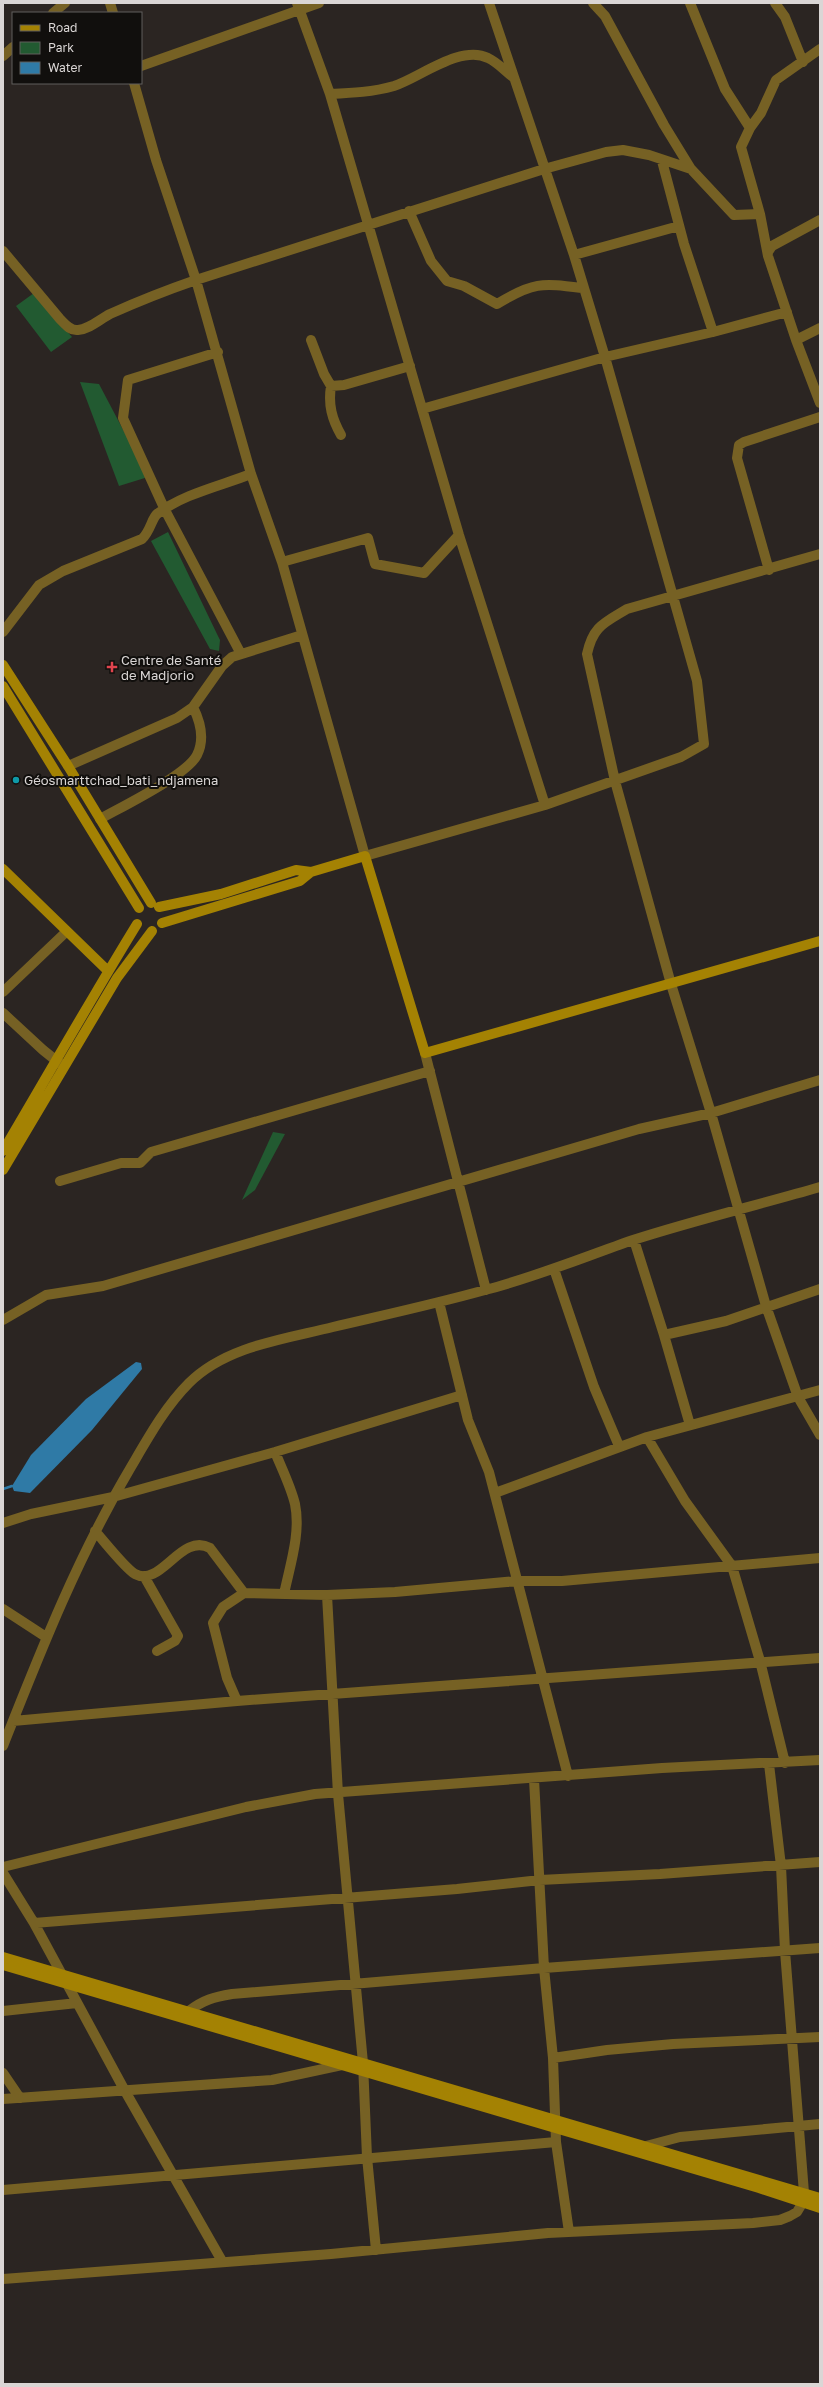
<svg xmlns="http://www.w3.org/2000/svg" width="823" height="2387" viewBox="0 0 823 2387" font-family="'Golos Text',sans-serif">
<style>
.green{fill:#225a31}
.water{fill:#2f7aa6}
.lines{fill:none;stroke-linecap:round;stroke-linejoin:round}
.stream{stroke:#2f7aa6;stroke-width:2.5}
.street{stroke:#766124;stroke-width:10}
.secondary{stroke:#a48203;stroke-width:10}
.health-dot{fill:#e0444e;stroke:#110f0d;stroke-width:1.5}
.culture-dot{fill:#0f9aa8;stroke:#110f0d;stroke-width:1.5}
.labels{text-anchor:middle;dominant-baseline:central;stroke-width:4;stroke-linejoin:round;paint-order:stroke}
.poi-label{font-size:13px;fill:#dad6d5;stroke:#110f0d;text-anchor:start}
</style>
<rect width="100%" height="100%" fill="#2b2522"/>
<path class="green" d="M34,293l38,44 -21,15 -35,-46z
M80,382l19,2 49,93 -29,9z
M168,532l49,102 3,6 -1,11 -9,-2 -59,-108z
M273,1132l12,2 -30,56 -13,10z"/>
<path class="water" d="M136,1362l5,1 1,6 -50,61 -62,63 -16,-2 -2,-5 19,-31 55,-56z"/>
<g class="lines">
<path class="stream" d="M3,1489l9,-3"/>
<path class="street" d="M110,3l3,10
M297,3l33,91 129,441 86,270
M593,3l12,13 59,109 27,44
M690,3l35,86 25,39 -9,19 19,67 8,42 28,84 24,63
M775,3l10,14 18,45
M53,13l12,-10
M3,56l10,-9
M141,66l178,-63
M134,83l22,77 40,120 55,194 31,88 83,294 180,-51 136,-48 23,-13 -7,-63 -92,-324 -31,-102 -85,-252
M330,94c22,-1 43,-2 64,-8 25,-8 67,-42 94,-28 9,4 17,13 25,19
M750,128l11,-15 15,-33 44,-31
M662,161l22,83 29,88
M409,211l22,50 16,20 17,5 33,18c36,-22 44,-21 85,-16
M3,251l57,68c5,5 10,12 18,11 12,-1 22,-11 32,-16 29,-13 57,-24 86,-34l348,-111 62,-17 17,-2 26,5 42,14 43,46 26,-1
M768,252l4,-6 48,-26
M574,255l105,-29
M311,340l13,34 7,12 13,-1 66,-19
M796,340l24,-12
M218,352l-90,28 -5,38 42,92 76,144
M331,386c-3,19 1,33 10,49
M422,409l183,-52 108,-25 74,-20
M820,554l-193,55c-23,14 -34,17 -40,45l28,127 56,203 40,129 55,193 32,91 22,38
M282,562l86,-24 7,26 49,9 35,-38
M769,570l-32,-112 2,-13 5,-3 76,-25
M3,632l36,-47 24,-14 79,-32c8,-7 10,-21 15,-25 26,-20 63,-28 94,-40
M68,766l109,-48 16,-11 29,-41 10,-9 70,-22
M100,819c23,-13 87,-44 97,-64 8,-16 3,-34 -4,-48
M3,992l63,-60
M3,1013l40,37 20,16
M425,1053l61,237
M60,1181l61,-18h19l11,-11 279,-81
M634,1240l30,95 62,-14 94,-32
M554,1269l40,118 25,59
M439,1302l29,118 21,52 79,304
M3,1320l43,-25 57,-9 536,-157 72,-16 109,-33
M664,1335l26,90
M647,1437l173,-47
M275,1452c7,17 16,35 20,52 6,29 -5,61 -11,90
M495,1493l152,-56 38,64 47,65 28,95 25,102
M3,1523l28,-9 82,-17 162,-45 187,-57
M95,1531c9,10 30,37 40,43 26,14 46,-42 75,-26l34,45 83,2 68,-3 122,-11h45l258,-23
M144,1576l34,60 -3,5 -18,10
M327,1595l11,199 25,269 4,94 9,93
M3,1609l43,28
M237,1701l-10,-23 -14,-55 10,-16 21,-14
M13,1721l224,-20 583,-43
M3,1746c38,-96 75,-190 128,-279 17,-29 34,-60 58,-84 37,-37 96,-44 144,-56 51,-12 102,-23 152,-37 51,-13 99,-33 148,-50 62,-20 125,-35 187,-53
M534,1779l10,189 9,90 3,84 13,90
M3,1867l243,-60 69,-13 347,-26 158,-8
M3,1873l31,50 91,168 97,170
M34,1923l423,-34 83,-9 120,-6 160,-12
M3,2011l74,-8
M189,2011c14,-11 25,-14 43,-17l312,-26 276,-20
M553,2058l54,-8 66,-6 147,-7
M3,2073l17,25
M3,2099l269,-19 70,-15
M646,2146l34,-9 140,-13
M3,2190l553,-48
M3,2279l328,-25 217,-21 205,-10 27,-3 10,-4 7,-4 6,-10 1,-9 -19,-242 -4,-85 -12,-102"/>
<path class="secondary" d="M3,665l65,101 83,137
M3,686l136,222
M3,869l105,102
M159,907l62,-13 75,-24 15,2
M162,923l138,-42 11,-9 54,-16 60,197 395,-112
M3,1151c45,-76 88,-152 134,-227
M3,1170l114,-192 35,-47
M3,1957l817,241
M3,1965l756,223 61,20"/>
</g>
<path class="health-dot" d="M110 661h4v4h4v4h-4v4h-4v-4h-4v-4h4z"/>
<circle class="culture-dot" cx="16" cy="780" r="4"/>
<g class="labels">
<g class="poi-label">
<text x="121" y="660">Centre de Santé<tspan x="121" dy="15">de Madjorio</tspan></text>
<text x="24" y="780">Géosmarttchad_bati_ndjamena</text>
</g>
</g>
<rect width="823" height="2387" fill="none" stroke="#dad6d5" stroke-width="8"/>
<rect x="12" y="12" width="130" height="72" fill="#110f0d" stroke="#615f5d"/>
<rect x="20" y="25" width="20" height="6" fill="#a48203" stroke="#615f5d"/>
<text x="48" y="32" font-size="12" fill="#dad6d5">Road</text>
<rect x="20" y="42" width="20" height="12" fill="#225a31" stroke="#615f5d"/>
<text x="48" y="52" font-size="12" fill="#dad6d5">Park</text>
<rect x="20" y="62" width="20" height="12" fill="#2f7aa6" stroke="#615f5d"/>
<text x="48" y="72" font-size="12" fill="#dad6d5">Water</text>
</svg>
